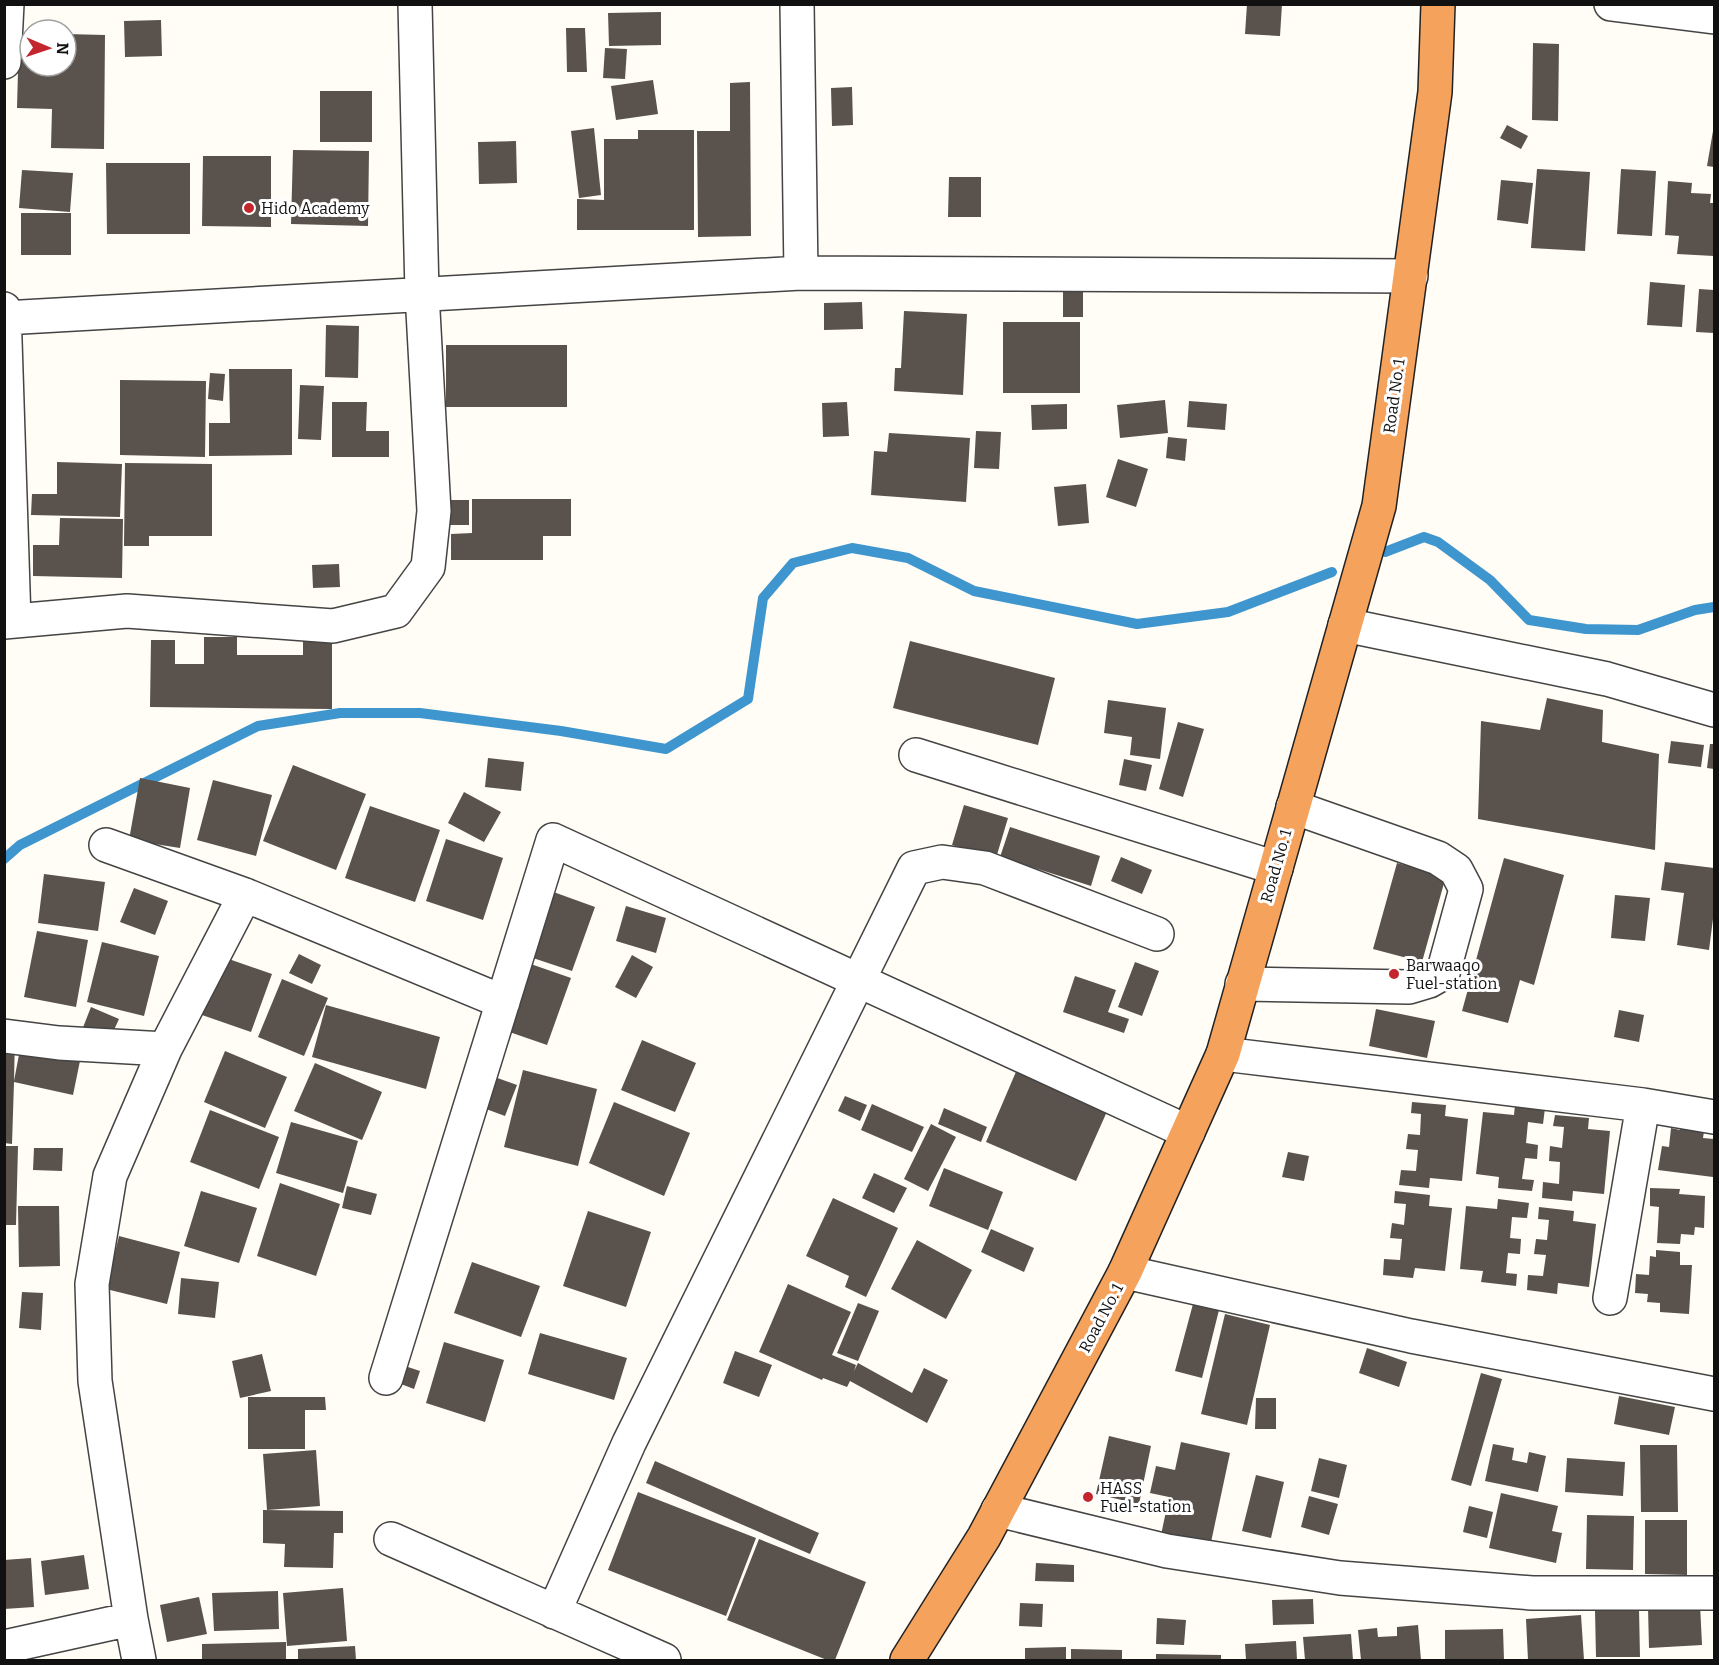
<svg xmlns="http://www.w3.org/2000/svg" width="1719" height="1665" viewBox="0 0 1719 1665" font-family="Bitter,serif">
<style>
.lines{fill:none;stroke-linecap:round;stroke-linejoin:round}
.stream{stroke:#3f96cf;stroke-width:10}
.building{fill:#5a524d}
.minor-casing{stroke:#444;stroke-width:36}
.highway-casing{stroke:#222;stroke-width:36}
.minor{stroke:#fff;stroke-width:33}
.highway{stroke:#f5a25d;stroke-width:33}
.poi-dot{fill:#c4262e;stroke:#fff;stroke-width:2}
.labels{text-anchor:middle;dominant-baseline:central;stroke-width:6;stroke-linejoin:round;paint-order:stroke}
.poi-label{font-size:16px;fill:#111;stroke:#fff;text-anchor:start}
.street-label{font-size:16px;fill:#111;stroke:#fff}
</style>
<rect width="100%" height="100%" fill="#fffdf5"/>
<g class="lines">
<path class="stream" d="M1385,552l39,-15 14,5 52,38 39,40 57,9 52,1 57,-20 19,-3
M4,859l16,-14 238,-119 82,-13h80l141,18 105,18 82,-50 15,-101 30,-35 59,-15 56,10 66,33 163,33 91,-12 104,-40"/>
</g>
<path class="building" d="M1247,4h35l-2,32 -35,-2z
M661,12v33l-52,1 -1,-33z
M161,20l1,36 -37,1 -1,-36z
M566,28h19l2,44h-20z
M19,34h11v32h36v-32l39,1 -1,114 -53,-1 1,-39 -35,-1z
M1533,43l26,1 -1,77 -26,-1z
M605,48l22,1 -2,30 -22,-1z
M653,80l5,34 -42,6 -5,-34z
M750,82l1,154 -53,1 -1,-106h33v-48z
M852,87l1,38 -21,1 -1,-38z
M320,91h52v51h-52z
M1507,125l21,11 -7,13 -21,-11z
M594,128l7,67 -22,3 -8,-67z
M638,130h56v100h-117v-31l27,1v-61h34z
M1713,131h1v36l-7,-1z
M516,141l1,42 -38,1 -1,-42z
M293,150l76,1 -1,75 -77,-2z
M203,156h68v71l-69,-1z
M106,163h84v71h-83z
M1537,169l53,3 -5,79 -54,-3z
M1621,169l35,2 -4,65 -35,-2z
M22,170l51,3 -3,39 -51,-4z
M949,177h32v40h-33z
M1501,180l32,3 -5,41 -31,-4z
M1668,181l24,2 -1,10 20,1 -1,9h4v53l-37,-2 2,-18 -14,-1z
M21,213h50v42h-50z
M1650,282l35,3 -3,42 -35,-2z
M1063,287h20v30h-20z
M1699,289l15,1v43l-18,-1z
M862,302l1,27 -39,1v-27z
M904,311l63,3 -4,81 -69,-4 1,-23h6z
M1003,322h77v71h-77z
M326,325l33,1 -1,52 -33,-1z
M446,345h121v62h-121z
M229,369h63v86l-83,1v-33h21z
M210,373l15,1 -2,27 -15,-2z
M120,380l86,1 -1,76 -85,-2z
M300,385l24,1 -3,54 -23,-1z
M1165,400l3,33 -48,5 -3,-33z
M1189,401l38,3 -2,26 -38,-3z
M332,402h35l-1,29h23v26h-57z
M847,402l2,34 -26,1 -1,-34z
M1067,404v25l-35,1 -1,-25z
M976,431l25,1 -2,37 -25,-1z
M889,433l81,5 -4,64 -95,-7 3,-44 13,1z
M1168,437l19,2 -2,22 -19,-3z
M1118,459l30,10 -12,38 -30,-10z
M57,462l65,2 -2,53 -89,-2 1,-21h25z
M125,463l87,1v72h-63v10h-25z
M1086,484l3,39 -31,3 -4,-39z
M472,499h99v37h-28v24h-92v-26l21,-1z
M450,500h19v25h-19z
M60,518l63,1 -1,59 -89,-2v-31h26z
M339,564l1,23 -27,1 -1,-23z
M204,637h33v18h66v-18h29v72l-182,-2 1,-67h24v24h29z
M910,641l145,37 -17,67 -145,-37z
M1547,698l56,12 -1,32 57,12 -4,96 -177,-31 3,-98 59,9z
M1108,700l58,8 -6,51 -30,-4 2,-18 -28,-4z
M1178,722l26,7 -21,68 -24,-8z
M1671,741l33,4 -3,22 -33,-4z
M1710,744h4v25l-7,-1z
M488,758l36,4 -3,29 -36,-4z
M1124,759l28,6 -6,26 -27,-6z
M293,765l73,29 -30,76 -73,-29z
M140,778l50,10 -10,60 -51,-8z
M213,780l59,15 -16,61 -59,-16z
M464,792l37,20 -17,30 -36,-19z
M964,805l44,13 -12,40 -44,-13z
M370,806l70,24 -25,72 -70,-24z
M1010,827l90,29 -9,30 -91,-29z
M446,839l57,19 -20,62 -57,-19z
M1121,857l31,13 -10,24 -31,-13z
M1504,858l60,17 -30,110 -14,-5 -12,43 -46,-12z
M1665,862l49,6v43l-5,39 -32,-5 7,-52 -23,-3z
M1397,863l49,13 -24,86 -49,-13z
M44,874l61,8 -7,49 -60,-8z
M134,888l34,13 -13,34 -35,-13z
M548,890l47,17 -23,64 -48,-16z
M1615,895l35,3 -5,43 -34,-3z
M626,906l40,12 -10,35 -40,-12z
M37,931l51,9 -12,67 -52,-10z
M102,942l57,14 -15,60 -57,-14z
M299,954l22,11 -9,19 -23,-11z
M632,955l21,12 -17,31 -21,-11z
M223,957l49,17 -21,58 -49,-17z
M525,962l46,16 -24,67 -46,-16z
M1135,962l24,9 -17,45 -24,-9z
M1075,976l41,14 -8,22 21,7 -5,14 -61,-21z
M282,979l46,19 -24,58 -46,-19z
M326,1005l114,32 -14,52 -114,-32z
M91,1007l28,12 -10,22 -27,-11z
M1376,1009l59,12 -8,37 -58,-12z
M1619,1010l25,5 -5,27 -25,-5z
M4,1036h11l-1,45 7,-37 60,12 -8,39 -59,-13 -2,62 -8,-1z
M642,1040l54,23 -21,49 -54,-22z
M225,1051l62,26 -22,51 -61,-26z
M315,1063l67,29 -20,48 -68,-29z
M1018,1067l91,40 -33,74 -90,-39z
M523,1070l74,19 -19,77 -74,-19z
M489,1075l28,10 -12,31 -27,-10z
M845,1096l22,9 -7,16 -22,-10z
M614,1102l76,31 -26,63 -75,-33z
M1412,1102l34,3 -1,11 23,3 -6,62 -32,-3 -1,10 -30,-3 2,-15 15,1 2,-21 -12,-1 2,-15 12,1 1,-21 -10,-1z
M872,1104l52,23 -12,25 -51,-22z
M1515,1105l30,3 -2,16 -15,-2 -2,21 12,2 -1,14 -12,-1 -3,21 12,1 -2,11 -34,-3 1,-11 -23,-3 7,-62 31,3z
M944,1108l43,19 -6,15 -43,-18z
M210,1110l69,27 -20,52 -69,-27z
M1555,1115l34,3 -1,11 22,2 -6,63 -31,-3 -1,10 -30,-3 1,-16 16,2 1,-22 -11,-1 1,-15 12,2 2,-21 -11,-1z
M291,1122l67,19 -15,52 -67,-20z
M1681,1122l24,3 -2,13 11,1 -1,38 -55,-7 4,-24 7,1 2,-19 9,2z
M931,1124l25,13 -28,54 -24,-12z
M4,1146h14l-2,79h-12z
M34,1148h29l-1,23 -29,-1z
M1288,1152l21,4 -5,25 -22,-4z
M944,1168l59,24 -15,38 -59,-24z
M874,1173l33,15 -13,25 -32,-15z
M280,1183l60,21 -24,72 -59,-20z
M347,1186l30,8 -6,21 -29,-7z
M1650,1188l30,1 -1,5 26,2 -1,32 -9,-1 -1,8 -13,-1 -1,10 -23,-1 2,-36 -9,-1z
M201,1191l56,17 -18,55 -55,-17z
M1395,1191l35,4 -1,11 23,2 -7,63 -30,-3 -2,10 -30,-3 1,-16 16,1 2,-21 -12,-1 2,-15 12,2 2,-21 -12,-1z
M833,1198l65,30 -32,69 -21,-10 4,-11 -43,-20z
M1498,1199l31,4 -2,15 -15,-1 -2,21 11,1 -1,15 -12,-1 -2,20 11,1 -1,12 -35,-4 2,-11 -23,-2 6,-63 31,3z
M18,1206h41l1,60 -41,1z
M1539,1207l35,4 -1,10 23,3 -7,63 -31,-4 -1,11 -30,-4 1,-15 15,1 3,-21 -12,-1 2,-15 11,1 2,-20 -11,-1z
M588,1211l63,21 -25,75 -63,-21z
M991,1229l43,19 -10,24 -43,-20z
M119,1236l61,16 -13,52 -61,-15z
M917,1240l55,30 -26,49 -55,-30z
M1656,1250l24,2v13h12l-3,49 -29,-2v-9l-13,-1 1,-8 -13,-1 1,-19 13,1 1,-19 6,1z
M472,1262l68,24 -19,51 -67,-24z
M181,1278l38,4 -4,36 -37,-4z
M788,1284l63,28 -19,43 24,10 -2,6 4,-8 54,30 12,-25 24,12 -21,43 -77,-42 -3,6 -24,-9 -1,2 -63,-28z
M22,1292l21,1 -2,37 -22,-2z
M858,1303l21,8 -21,50 -21,-8z
M1193,1304l26,6 -17,68 -27,-7z
M1225,1314l45,11 -23,100 -46,-11z
M540,1333l87,25 -13,42 -86,-26z
M444,1342l60,18 -19,62 -59,-19z
M1367,1348l40,14 -8,25 -40,-14z
M735,1351l37,14 -13,32 -36,-14z
M262,1354l9,37 -31,7 -8,-37z
M399,1364l21,7 -6,18 -21,-8z
M1481,1373l21,6 -31,107 -20,-6z
M1619,1396l56,11 -6,28 -55,-11z
M248,1397h77l1,13h-21v39h-57z
M1256,1398h20v31h-21z
M1109,1436l42,10 -12,58 -43,-10z
M1181,1442l49,11 -20,94 -49,-12 8,-38 -19,-4 6,-27 19,4z
M1493,1444l21,4 -2,12 15,3 2,-11 17,4 -8,36 -53,-11z
M1640,1445h37l1,67h-37z
M316,1450l4,56 -53,4 -4,-56z
M1319,1458l28,7 -8,33 -28,-7z
M1567,1458l58,4 -2,34 -58,-4z
M655,1461l164,72 -9,21 -164,-71z
M1256,1475l28,7 -13,56 -29,-7z
M638,1492l118,46 -30,78 -118,-46z
M1501,1493l57,13 -6,25 10,2 -6,30 -67,-15z
M1309,1496l29,8 -9,31 -28,-8z
M1469,1506l24,6 -6,26 -24,-6z
M263,1510l80,1v22h-9l-1,35 -49,-1 1,-23 -22,-1z
M1587,1515l47,1 -1,54 -47,-1z
M1645,1520h42v55l-42,-1z
M759,1539l107,43 -31,78h-8l-100,-40z
M84,1555l5,34 -44,6 -4,-34z
M31,1558l3,49 -30,2v-49z
M1036,1563l38,2v17l-39,-1z
M343,1588l4,53 -60,5 -4,-53z
M278,1591l1,38 -65,2 -2,-38z
M199,1597l8,37 -40,8 -7,-37z
M1313,1599l1,25 -41,1 -1,-25z
M1020,1603l23,1 -1,23 -23,-1z
M1700,1604l2,41 -53,3 -1,-41z
M1639,1609l1,48h-44l-1,-47z
M1581,1615l3,45h-56l-2,-41z
M1157,1618l29,2 -2,25 -28,-1z
M1418,1625l3,35h-60l-3,-30 19,-2 1,9 19,-1v-9z
M1503,1629l1,31h-59v-30z
M1351,1634l2,26h-48l-2,-23z
M1296,1641l1,19h-51l-1,-16z
M286,1642v18h-84v-16z
M355,1646l1,14h-58v-11z
M1066,1647v13h-41v-12z
M1071,1649l51,1v10h-51z
M1156,1654l65,1v5h-65z"/>
<g class="lines">
<g class="minor-casing">
<path id="minor" d="M797,4l4,269
M1611,4l103,13
M4,62l3,-58
M4,309l10,312
M4,318l797,-45 610,3
M4,622l123,-11 206,15 63,-15 32,-44 6,-56 -12,-218 -7,-289
M1345,625l262,54 107,31
M916,755l360,113
M106,845l139,50 258,107
M1242,984l167,3 20,-6 14,-8 23,-84 -10,-19 -18,-12 -145,-51
M4,1036l55,7 106,6
M1223,1054l420,51 71,12
M1125,1272l286,64 303,58
M1610,1298l33,-193
M386,1378l167,-538 635,292
M998,1510l169,41 173,27 192,15h182
M391,1539l273,121
M554,1612l75,-169 285,-575 28,-6 43,6 172,66
M4,1647l127,-28
M139,1660l-8,-41 -36,-238 -3,-97 18,-108 55,-127 80,-154"/>
</g>
<g class="highway-casing">
<path id="highway" d="M907,1660l77,-123 141,-265 98,-218 156,-548 56,-414 3,-88"/>
</g>
<use href="#minor" class="minor"/>
<use href="#highway" class="highway"/>
</g>
<g class="poi-dot">
<circle cx="249" cy="208" r="6"/>
<circle cx="1394" cy="974" r="6"/>
<circle cx="1088" cy="1497" r="6"/>
</g>
<g class="labels">
<g class="poi-label">
<text x="261" y="208">Hido Academy</text>
<text x="1406" y="965">Barwaaqo<tspan x="1406" dy="18">Fuel-station</tspan></text>
<text x="1100" y="1488">HASS<tspan x="1100" dy="18">Fuel-station</tspan></text>
</g>
<g class="street-label">
<text transform="translate(1394 396) rotate(-82)">Road No. 1</text>
<text transform="translate(1276 866) rotate(-74)">Road No. 1</text>
<text transform="translate(1101 1318) rotate(-62)">Road No. 1</text>
</g>
</g>
<rect width="1719" height="1665" fill="none" stroke="#111111" stroke-width="12"/>
<g transform="translate(48 48) rotate(92)"><circle r="28" fill="#ffffff" stroke="#a0a0a0" stroke-width="1.5"/>
<path d="M0-4.5L10 22L0 15L-10 22Z" fill="#c4262e"/>
<text y="-9" font-size="16" font-weight="bold" text-anchor="middle" fill="#111111">N</text>
</g>
</svg>
